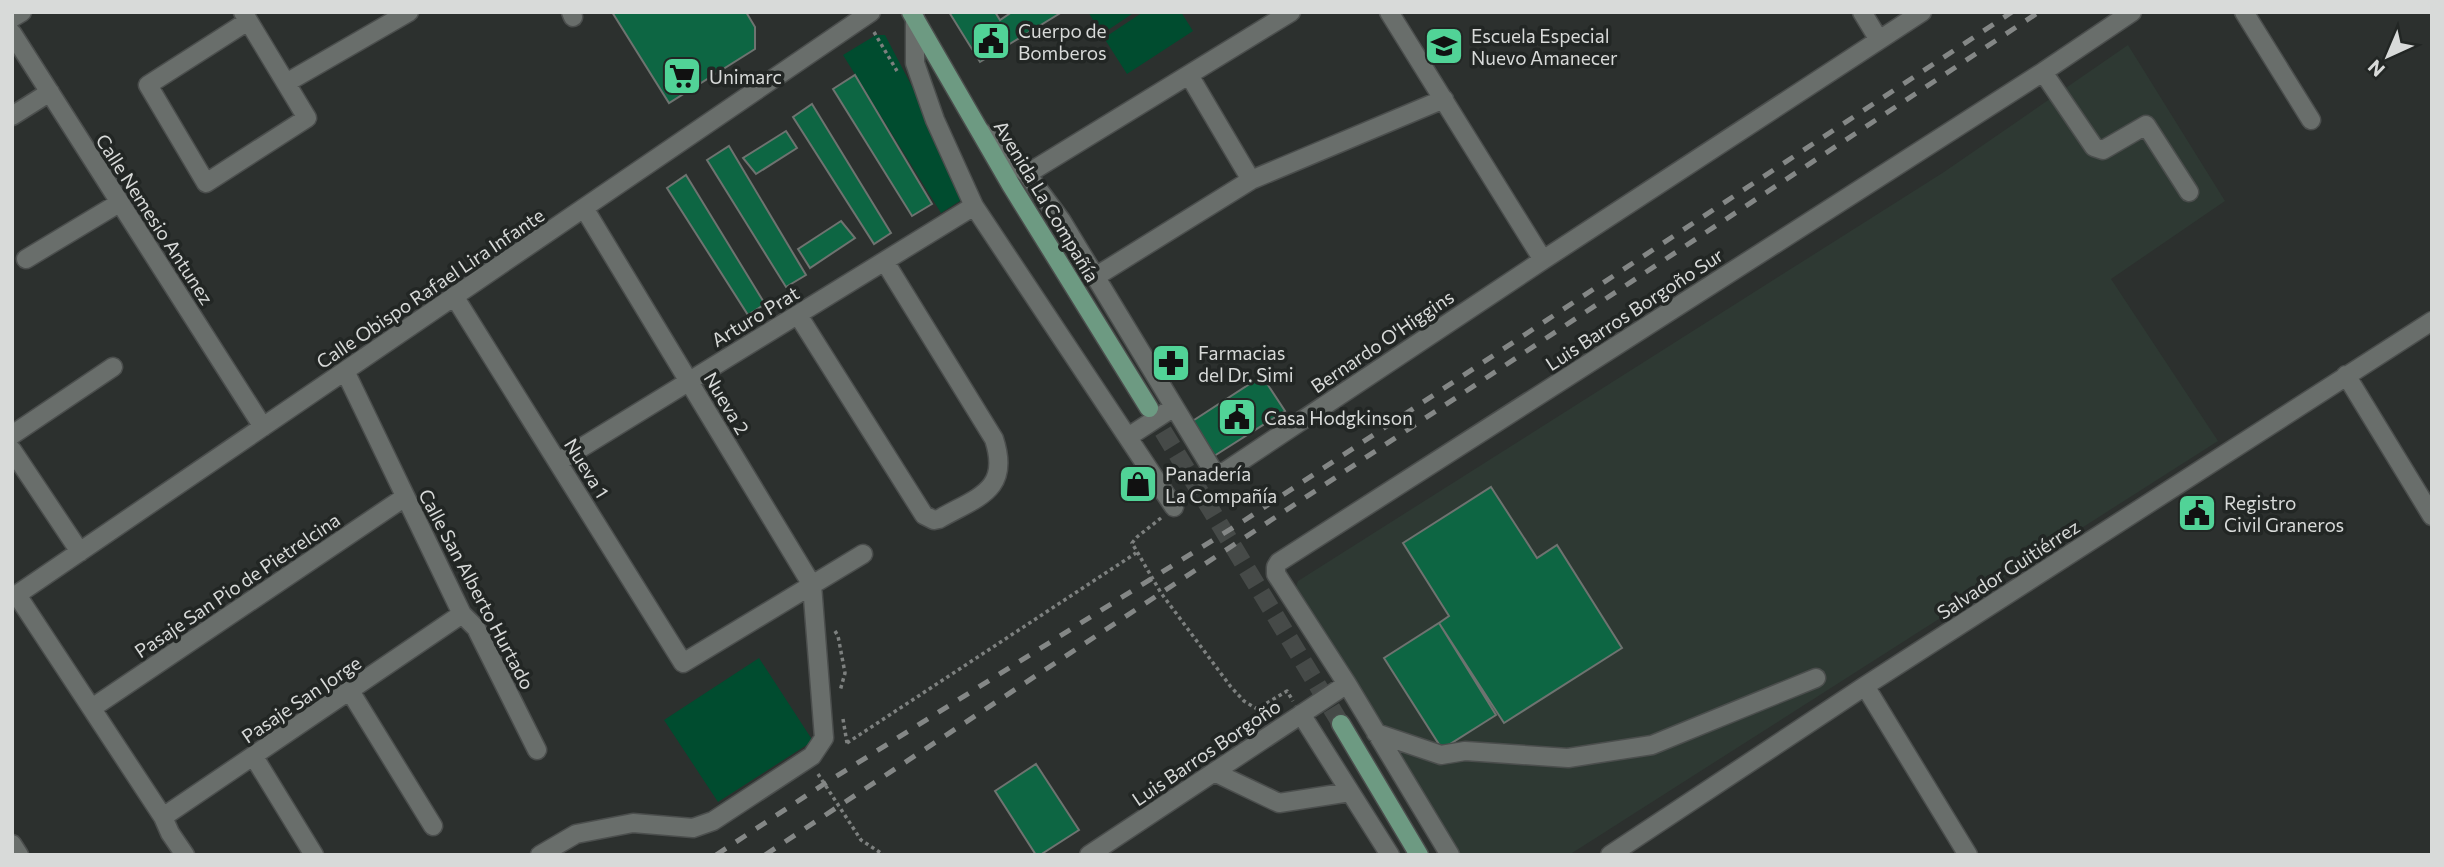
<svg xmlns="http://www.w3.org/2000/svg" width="2444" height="867" viewBox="0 0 2444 867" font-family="Commissioner,sans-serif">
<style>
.built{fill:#2e3933}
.green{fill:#004c2f}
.building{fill:#0d6643;stroke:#6e7370;stroke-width:2}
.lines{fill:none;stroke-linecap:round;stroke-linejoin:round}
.major-tunnel{stroke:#464a48;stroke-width:18;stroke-dasharray:18 9;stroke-linecap:butt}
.minor-casing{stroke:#4b4e4d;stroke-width:21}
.major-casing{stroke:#4b4e4d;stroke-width:21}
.path{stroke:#7d807f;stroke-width:3.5;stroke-dasharray:3.5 3.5;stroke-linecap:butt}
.minor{stroke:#696e6b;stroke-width:18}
.major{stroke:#6d9a82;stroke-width:18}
.rail{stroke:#848786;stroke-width:5;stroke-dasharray:12 12;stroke-linecap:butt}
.labels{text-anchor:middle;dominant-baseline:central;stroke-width:7;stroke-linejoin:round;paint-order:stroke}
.poi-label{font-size:19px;fill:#d8dad9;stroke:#222624;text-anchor:start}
.street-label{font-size:19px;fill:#d8dad9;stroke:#222624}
</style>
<rect width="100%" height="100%" fill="#2c302e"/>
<path class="built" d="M2128,45l97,156 -114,78 107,162 -649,414h-113l-163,-261 5,-13 646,-409z"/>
<path class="green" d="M1088,12h47l-33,22z
M1143,12h38l12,19 -66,43 -23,-36z
M876,35h9l44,84 34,80 -22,14 -98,-158z
M759,658l54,83 -95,61 -54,-82z"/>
<path class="building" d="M612,12h134l9,15v22l-86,54z
M949,12h46l5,8 12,-8h50l-82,50z
M855,75l77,129 -20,12 -79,-127z
M812,104l79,129 -17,11 -81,-127z
M786,131l11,17 -41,26 -13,-16z
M729,146l77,129 -20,12 -79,-127z
M686,175l79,129 -17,11 -81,-127z
M841,221l14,17 -45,30 -12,-19z
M1262,376l23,35 -74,47 -23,-34z
M1491,487l46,71 20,-13 65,103 -118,75 -65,-100 10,-7 -46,-73z
M1439,623l57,92 -54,34 -58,-91z
M1036,764l43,66 -39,25h-4l-41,-64z"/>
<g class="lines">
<path class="major-tunnel" d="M1149,408l192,316"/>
<g class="minor-casing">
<path id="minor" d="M243,12l64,106 -101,65 -58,-98 100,-64
M571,12l2,5
M1389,12l154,248
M1862,12l17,28
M2244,12l67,108
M12,18l10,-6
M915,18v45l20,57 39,86 200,301
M12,33l251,394
M2043,72l51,75 9,3 43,-25 43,67
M1189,75l62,105
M286,83l123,-71
M12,116l38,-24
M983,133l44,41 34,46 151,249 7,4 7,-2 317,-211 379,-248
M1027,174l264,-162
M26,259l93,-56
M1095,277l156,-97 193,-81
M454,296l229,367 180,-109
M798,315l126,200 10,5 5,-1c38,-22 72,-28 55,-80l-109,-177
M345,371l117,243 14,14 61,122
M2346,375l86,141
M12,435l101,-68
M1128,437l46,-30
M12,450l68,102
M558,462l416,-256
M17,595l146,222 7,16 15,22
M12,598l859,-586
M1865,686l103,169
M350,691l83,135
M92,708l313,-211
M1301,714l89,141
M1376,733l65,22 24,-4 103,7 84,-13 164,-67
M254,757l60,98
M1214,772l65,31 71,-11
M163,817l299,-203
M12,844l7,11
M540,855l36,-21 57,-11 60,5 20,-7 99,-65 12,-18 -12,-153 -228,-377
M1089,855l258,-171
M1450,855l-103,-171 -71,-110v-7l3,-5 764,-490 89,-60
M1610,855l255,-169 567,-365"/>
</g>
<g class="major-casing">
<path id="major" d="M911,12l100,173 138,223
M1341,724l78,131"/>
</g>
<path class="path" d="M874,32l23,39
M1161,518l-24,19 -5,6 29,50 70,94 13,14 13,8 30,-18 6,10
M835,631l3,5 7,37 -5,18
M843,719l4,24
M847,743l289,-190
M818,774l43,66 23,15"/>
<use href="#minor" class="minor"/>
<use href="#major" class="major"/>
<path class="rail" d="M716,855l108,-71 421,-264 767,-508
M765,855l1274,-843"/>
</g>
<defs>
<g id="civic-square" transform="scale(2.0125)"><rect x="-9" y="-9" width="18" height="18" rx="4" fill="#51d397" stroke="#222624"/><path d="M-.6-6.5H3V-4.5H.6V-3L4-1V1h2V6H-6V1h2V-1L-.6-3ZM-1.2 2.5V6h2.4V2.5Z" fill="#111"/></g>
<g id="school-square" transform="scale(2.0125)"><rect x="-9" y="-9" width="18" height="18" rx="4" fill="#51d397" stroke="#222624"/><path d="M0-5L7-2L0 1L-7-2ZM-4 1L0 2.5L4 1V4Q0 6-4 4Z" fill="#111"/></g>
<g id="supermarket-square" transform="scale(2.0125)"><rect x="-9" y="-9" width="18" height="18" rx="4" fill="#51d397" stroke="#222624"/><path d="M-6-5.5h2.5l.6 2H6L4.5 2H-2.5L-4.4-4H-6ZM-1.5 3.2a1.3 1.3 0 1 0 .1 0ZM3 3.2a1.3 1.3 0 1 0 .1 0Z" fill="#111"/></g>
<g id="pharmacy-square" transform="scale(2.0125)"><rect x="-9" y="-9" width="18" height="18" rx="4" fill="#51d397" stroke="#222624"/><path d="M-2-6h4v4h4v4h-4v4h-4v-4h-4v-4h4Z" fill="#111"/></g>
<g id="shop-square" transform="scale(2.0125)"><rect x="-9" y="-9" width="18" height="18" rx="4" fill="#51d397" stroke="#222624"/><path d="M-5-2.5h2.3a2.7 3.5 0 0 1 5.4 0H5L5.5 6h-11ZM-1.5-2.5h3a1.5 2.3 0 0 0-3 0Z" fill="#111"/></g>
</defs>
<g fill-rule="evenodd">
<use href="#civic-square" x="991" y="41"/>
<use href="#school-square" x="1444" y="46"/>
<use href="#supermarket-square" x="682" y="76"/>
<use href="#pharmacy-square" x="1171" y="363"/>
<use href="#civic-square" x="1237" y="417"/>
<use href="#shop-square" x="1138" y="484"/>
<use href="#civic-square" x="2197" y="513"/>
</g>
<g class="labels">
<g class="poi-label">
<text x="1018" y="30">Cuerpo de<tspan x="1018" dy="22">Bomberos</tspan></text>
<text x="1471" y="35">Escuela Especial<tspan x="1471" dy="22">Nuevo Amanecer</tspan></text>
<text x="709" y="76">Unimarc</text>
<text x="1198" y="352">Farmacias<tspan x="1198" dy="22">del Dr. Simi</tspan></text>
<text x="1264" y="417">Casa Hodgkinson</text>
<text x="1165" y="473">Panadería<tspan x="1165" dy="22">La Compañía</tspan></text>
<text x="2224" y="502">Registro<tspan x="2224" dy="22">Civil Graneros</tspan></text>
</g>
<g class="street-label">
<text transform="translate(1047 201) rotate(59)">Avenida La Compañía</text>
<text transform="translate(155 219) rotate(57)">Calle Nemesio Antunez</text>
<text transform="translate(430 288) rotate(-34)">Calle Obispo Rafael Lira Infante</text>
<text transform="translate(1634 309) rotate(-33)">Luis Barros Borgoño Sur</text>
<text transform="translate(755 316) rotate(-31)">Arturo Prat</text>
<text transform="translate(1382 341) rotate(-34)">Bernardo O'Higgins</text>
<text transform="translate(727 403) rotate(59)">Nueva 2</text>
<text transform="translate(587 468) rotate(58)">Nueva 1</text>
<text transform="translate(2008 569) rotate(-33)">Salvador Guitiérrez</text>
<text transform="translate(237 585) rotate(-34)">Pasaje San Pio de Pietrelcina</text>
<text transform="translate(477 589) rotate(62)">Calle San Alberto Hurtado</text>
<text transform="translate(301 699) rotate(-34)">Pasaje San Jorge</text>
<text transform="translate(1206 752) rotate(-34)">Luis Barros Borgoño</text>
</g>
</g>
<rect width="2444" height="867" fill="none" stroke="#d8dad9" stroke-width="28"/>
<g transform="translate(2388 56) rotate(224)" stroke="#222624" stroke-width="5" paint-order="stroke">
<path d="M0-5L12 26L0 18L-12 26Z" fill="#d8dad9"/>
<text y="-10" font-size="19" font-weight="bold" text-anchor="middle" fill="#d8dad9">N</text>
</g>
</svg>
